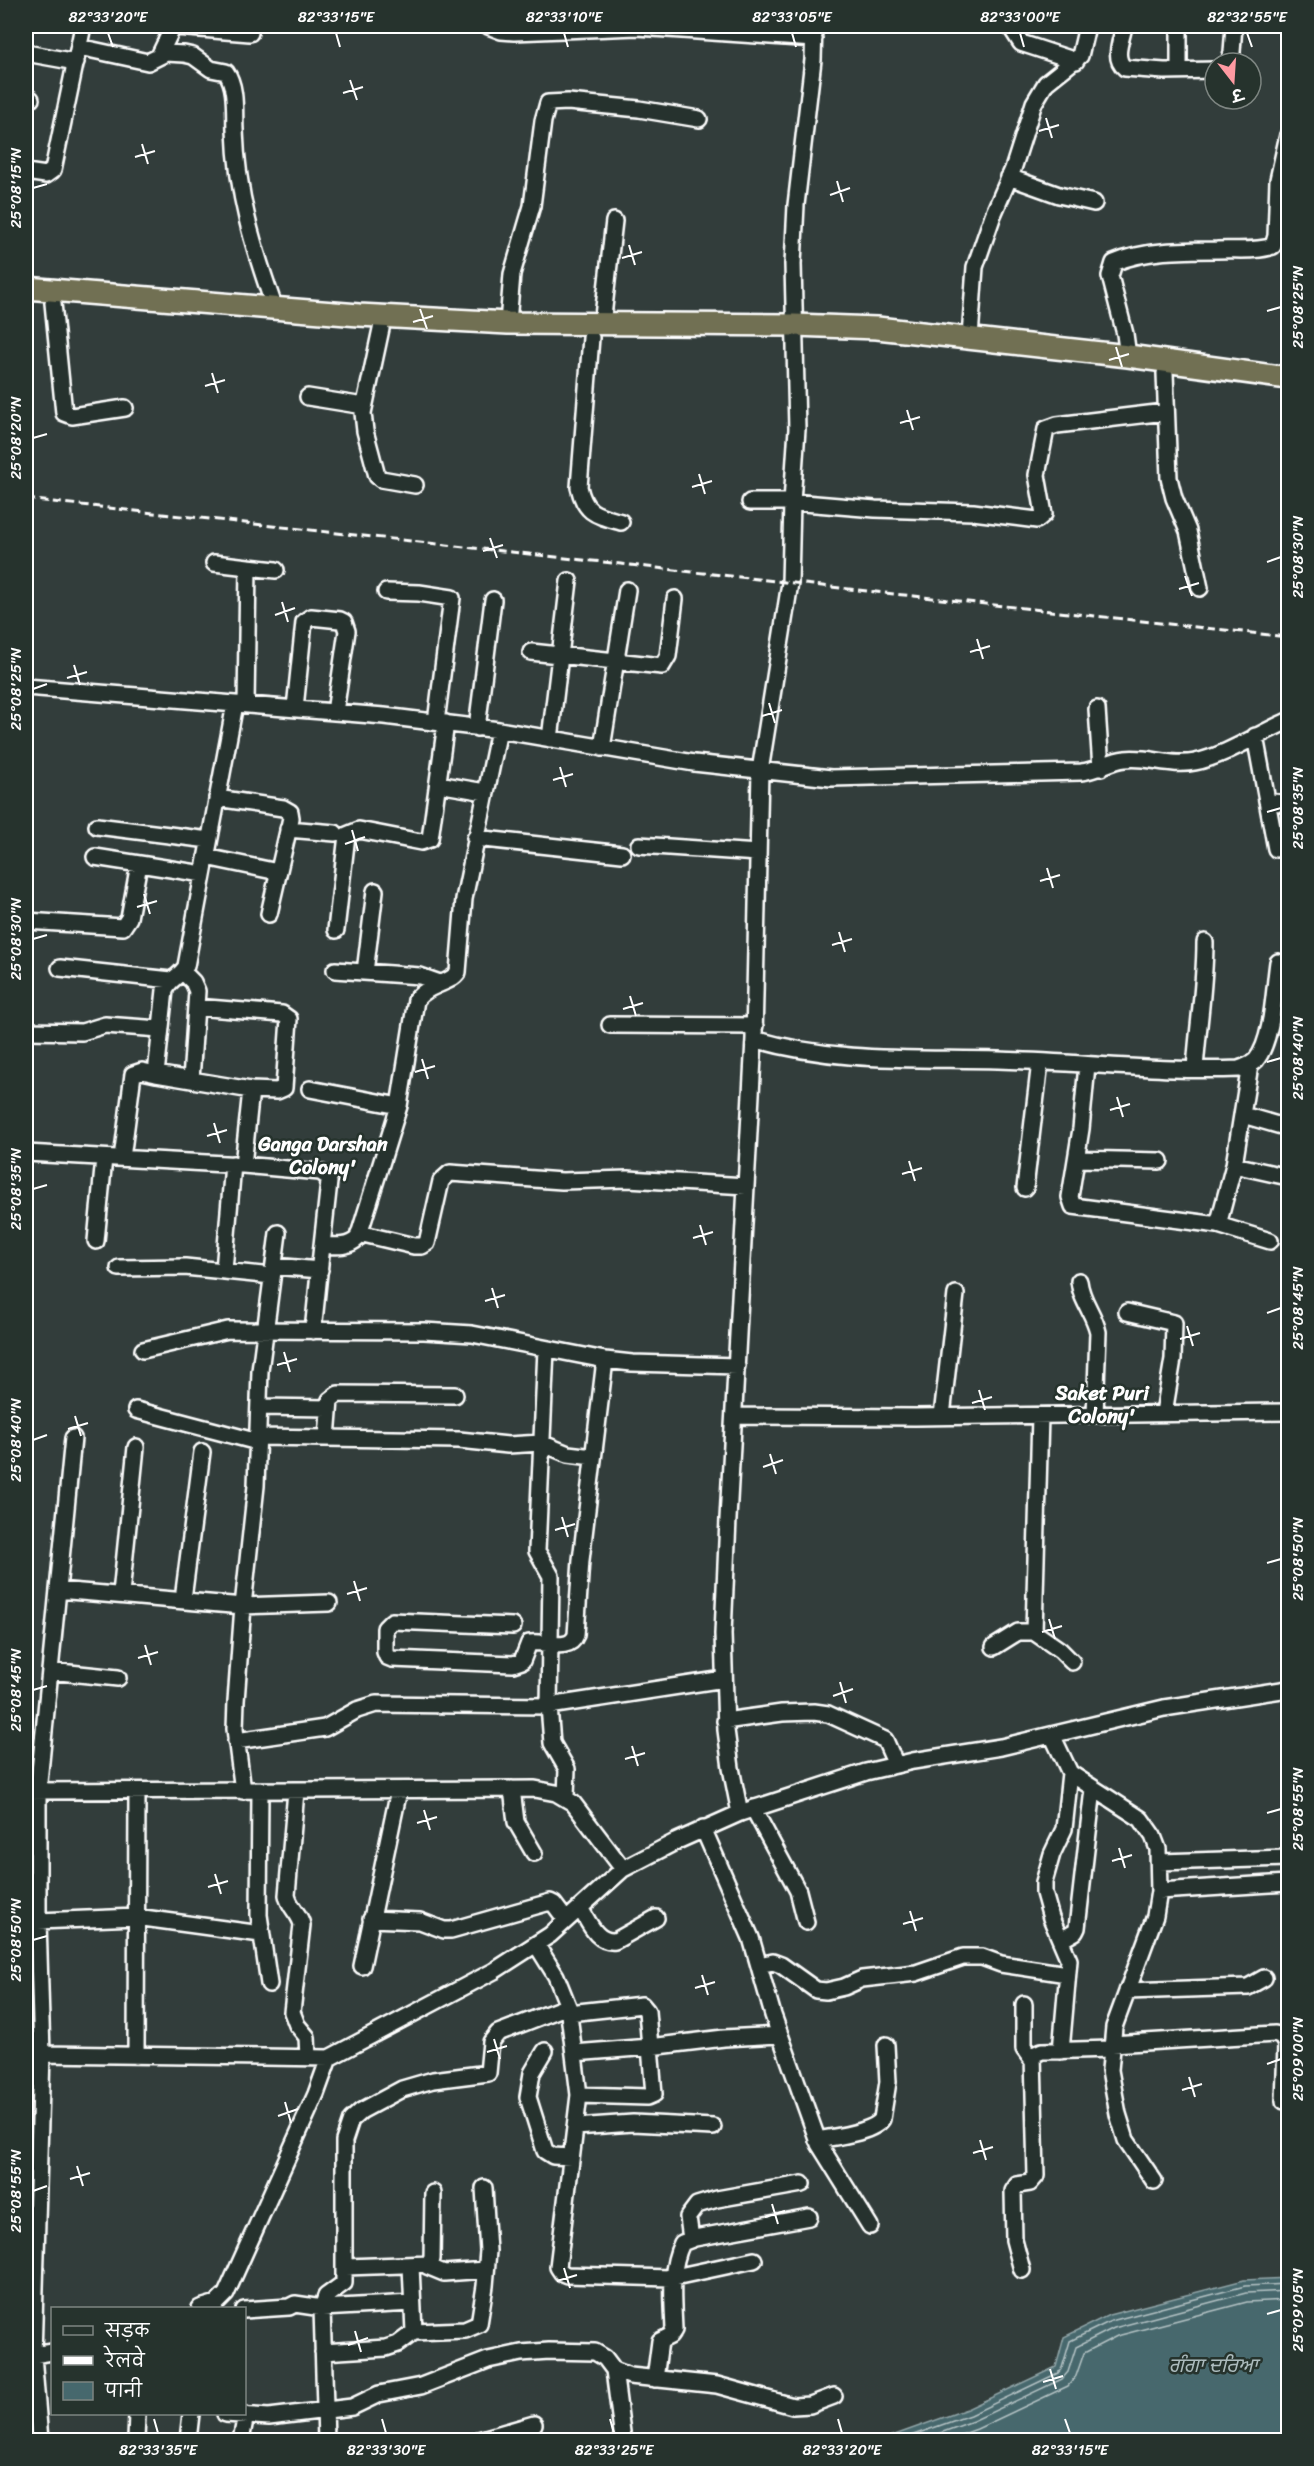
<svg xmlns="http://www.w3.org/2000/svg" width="1314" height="2466" viewBox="0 0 1314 2466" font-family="Sriracha,'Playpen Sans Deva','Noto Sans Gurmukhi',sans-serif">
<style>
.water{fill:#46686d;stroke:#90a4a7;stroke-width:1.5}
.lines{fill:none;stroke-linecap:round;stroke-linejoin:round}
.shore{stroke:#b5c3c5;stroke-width:1.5}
.minor-casing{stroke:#fff;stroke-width:20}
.highway-casing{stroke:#fff;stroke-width:26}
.minor{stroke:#26332d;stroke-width:15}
.highway{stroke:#716f52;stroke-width:21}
.rail{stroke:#fff;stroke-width:3;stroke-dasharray:9 4.5;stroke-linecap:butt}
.ticks{fill:none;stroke:#fff;stroke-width:2}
.labels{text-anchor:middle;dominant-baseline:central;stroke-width:5;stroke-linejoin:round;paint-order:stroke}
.neighbourhood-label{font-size:20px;font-weight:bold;fill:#fff;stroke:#26332d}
.water-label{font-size:20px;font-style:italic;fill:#acbbbd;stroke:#26332d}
.neatline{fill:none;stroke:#fff;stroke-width:2}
.ticks-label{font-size:15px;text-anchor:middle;fill:#fff}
</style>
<rect width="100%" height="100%" fill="#323d3b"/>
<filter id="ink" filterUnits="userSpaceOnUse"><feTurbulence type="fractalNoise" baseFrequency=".0167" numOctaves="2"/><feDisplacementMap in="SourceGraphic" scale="12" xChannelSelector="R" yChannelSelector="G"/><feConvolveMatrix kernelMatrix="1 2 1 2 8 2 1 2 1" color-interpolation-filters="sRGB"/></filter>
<g filter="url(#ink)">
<path class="water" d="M1288,2278v162h-407l86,-31 89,-42 8,-30 45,-22 135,-35z"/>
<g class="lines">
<path class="shore" d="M899,2440l71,-25 88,-42 4,-5 8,-27 41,-20 134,-35 43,-2
M921,2440l52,-19 89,-42 6,-7 8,-25 38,-19 132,-35 42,-2
M947,2440l30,-11 91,-43 8,-10 8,-23 33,-17 130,-34 41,-2"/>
<g class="minor-casing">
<path id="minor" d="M488,26l13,5 13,1 123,-5 177,12
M1010,26l11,17 55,18
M1124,26c-2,13 -12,32 1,42l39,3 51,-1
M79,47l69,15 18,-9 18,1 9,2 18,13 15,3c11,15 8,41 9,58 2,65 18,116 39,176
M26,53l50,9
M159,56l13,-27 4,-2 74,6
M1229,63l3,-11 2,-26
M1179,70v-44
M26,99h5
M26,172l20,3 7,-5 30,-144
M1009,177l50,18 35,8
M53,303l11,110 8,3 53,-8
M508,323l4,-49 20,-68 11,-85 5,-18 20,-1 71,7 60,10
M602,325l12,-104
M381,329l-18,84 2,18 12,45 4,3 34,6
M970,337l5,-70 18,-52 20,-46 21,-66 12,-20 34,-27 7,-30
M591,338l-12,149c6,27 17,28 42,35
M1128,356l-3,-22 -15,-58 4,-13c29,-13 70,-13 103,-13 18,-1 39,2 56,-4l3,-10 2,-56 10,-45
M1165,373l4,105 5,20 14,33 12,57
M308,397l56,9
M750,502h42l83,7 98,3 64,8 7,-6 -7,-39 9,-46 11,-4 108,-13
M214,563l34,4 -2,138
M248,567l28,3
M386,592l33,1 33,5 -16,124
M531,652l131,14 6,-10 7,-57
M26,687l358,29 115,14 195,33 137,15 250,-6c16,-1 29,-12 44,-13 23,-3 46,8 70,3 32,-7 63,-28 93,-41
M235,704l-49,262c-5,10 -17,13 -21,24l-9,84 95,16 -8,75
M295,708l9,-86 7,-5 29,3 4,2 3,9 -12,81
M1097,709l4,59
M477,728l16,-128
M1255,736l21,113
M550,739l19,-158
M602,748l25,-158
M438,784l47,8
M217,798l66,10 7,4 1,6 -22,96
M1267,801l21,3
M97,826l112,14
M288,829l47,4
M475,838l147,16
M639,845l119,8
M95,857l108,17
M206,857l72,15
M26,921l97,6 6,-9 10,-54
M336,930l11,-95 12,-5 62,12 9,-3 16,-116
M60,968l111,12
M335,970l85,6 20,7
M183,972l10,10 4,9 -6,89
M365,972l10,-81
M196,1007l86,7 7,5 -5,69 -7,3 -26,-1
M610,1025l145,1
M27,1031l55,1 23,-7 55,4
M754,1039c82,24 161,19 244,21 81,2 161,12 241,9 7,-3 12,-4 17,-9 17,-20 18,-71 22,-98
M1087,1065l-6,64 -11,68 3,9 145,19 52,16
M1195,1069c3,-43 10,-84 10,-127
M310,1089l89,17
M1250,1117l38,11
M26,1153l217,12 77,7 8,5 1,5 -7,63
M122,1158l11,-84 9,-3 14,3
M1077,1159l83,2
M1234,1165l54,12
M1025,1188l15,-126
M1218,1225l16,-60 16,-100
M359,1233l55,13h8l5,-3 14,-62 9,-8 112,8 66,-2 118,7
M96,1241l8,-83
M274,1266l46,4
M119,1268l66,-1 87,9
M224,1270l9,-106
M1079,1281c2,20 15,32 19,51l-3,83
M1127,1312l47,11 -1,36 -9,54
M313,1331l9,-86c13,1 26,3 36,-7l41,-132 17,-106c13,-17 35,-16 42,-28l6,-73 35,-169
M546,1349l-9,202 14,25 -2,130 3,37 15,26 -1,28
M143,1350l85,-20 196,1 48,3 133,26 27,3 105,3
M259,1407l70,1
M136,1410l122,32
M734,1416l181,1 373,-5
M942,1416l14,-122
M1040,1416l-6,216 26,18 12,12
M258,1437l201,3 49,5 33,-2 27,11 25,3
M327,1438l3,-38 8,-6 117,1
M58,1590l185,16 86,-3
M121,1594l15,-147
M183,1599l19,-147
M513,1626l-121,-5 -7,7v24l2,5 5,2 121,5 9,-3 7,-18c15,-3 40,10 47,-8l5,-75 24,-200
M994,1647l24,-15h16
M50,1671l68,7
M725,1721l57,-8 32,-1 14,2 57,26 11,25
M1052,1735l18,38 71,46 12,17 5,13 1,42 -4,25 -41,111 -4,43 8,44 8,26 28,41
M236,1741l89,-13 32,-18 19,-6 173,2 175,-27
M512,1789l4,33 18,31
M26,1791l509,-2 21,4 17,10 50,66 52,-27 65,-29 126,-41 47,-11 88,-14 163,-39 124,-19
M243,1791l-8,-62 1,-28 7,-95 13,-120 4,-115 18,-138
M260,1791l-1,124 10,69
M296,1791l-9,104c2,13 13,18 15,30l-10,87 5,13 10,12 1,21
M753,1808l45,83 8,31
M740,1813l-9,-45 -5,-38 -3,-96 5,-115 26,-480 6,-268 30,-188 2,-81 5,-73 -4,-165 3,-59 17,-145 1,-34
M703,1828l48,110 22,77 46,129 51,82
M1160,1862l128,-4
M1159,1891l129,-8
M580,1908c9,14 16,35 35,33l41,-23
M371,1919l49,2 24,9h7l99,-28 4,2 12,16
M38,1921l98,-4 125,17
M1061,1940l14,-8 2,-4 16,-139
M536,1944l20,32 12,30 11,89 -21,172 4,6 5,2 103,3 84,-18
M759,1965l14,-3 8,3 35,25 10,1 18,-4 18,-8 54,-6 47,-16h19l19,7 66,10
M362,1966l37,-176
M1127,1991l121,-4 16,-9
M1024,2004v45l8,11
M569,2013l73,-8 5,6 3,36 -76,6
M1112,2044l163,-10 7,3 4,8 -2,56
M545,2051l-13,22 -4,24 17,54 8,5 18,1
M1061,2051l8,-91 -18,-42 -7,-25v-11l8,-28 12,-25 6,-56
M42,2054l287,4
M136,2056l1,-264
M579,2095l68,2 7,-3 -4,-47 74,-9 56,-3
M575,2127l58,-4 80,4
M817,2140c16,-3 56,-7 65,-21l6,-37 -2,-37
M691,2239l-3,-22 9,-12 20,-6 85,-15
M411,2266l3,66
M427,2266l17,7 42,-3
M346,2267l84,-3 2,-5 1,-66
M1022,2270l-8,-30 -1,-49 4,-6 13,-2 6,-7 -3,-121 9,-4 69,-2
M200,2308l17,-5 9,-9 90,-200 13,-36 165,-87 56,-36 73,-66
M244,2310l45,-3 6,-3 27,4 90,-5
M323,2352l63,-4 12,-4 16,-12 51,-2 14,-6 6,-38 3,-35 -4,-63
M33,2355l19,-3
M614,2370l9,70
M655,2379l5,-38 10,-5 4,-6c-1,-29 -5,-60 8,-87l13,-5 114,-21
M225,2414l44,3 83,-10 27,-13 42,-8 67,-26 33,-7 28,-2 46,1 10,6 9,12 16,6 87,9 76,21 17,-1 24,-9
M40,2440l-7,-85 9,-301 -4,-133v-129l35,-354
M136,2440l1,-26
M188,2440l3,-26
M241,2440l5,-25
M326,2440l-4,-132 4,-12 18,-13v-142l7,-21 10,-9 41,-22 31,-9 55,-7 3,-31 7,-9 70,-27
M478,2440l56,-16"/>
</g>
<g class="highway-casing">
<path id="highway" d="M26,288l333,27 149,8 286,2 83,3 251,28 160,22"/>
</g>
<use href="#minor" class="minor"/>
<use href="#highway" class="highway"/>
<path class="rail" d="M26,499l1262,138"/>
</g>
</g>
<path class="ticks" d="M108,33l5,14M336,33l4,14M564,33l4,14M792,33l4,14M1020,33l4,14M1247,33l5,14M350,80l7,20M343,93l20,-6M1046,118l6,20M1039,131l20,-6M142,144l6,20M135,157l20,-6M837,181l6,21M33,188l14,-4M830,195l20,-7M629,245l6,20M622,258l20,-6M420,309l7,20M1267,311l14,-4M413,322l20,-6M1116,347l6,20M1109,360l20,-6M212,373l6,20M205,386l20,-6M907,410l6,20M900,423l20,-6M33,438l14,-4M699,474l6,20M692,487l20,-6M490,538l7,20M483,551l20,-6M1267,562l14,-5M1185,576l7,20M1179,589l20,-6M282,602l6,20M275,615l20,-7M977,639l6,20M970,652l20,-6M74,665l6,20M67,678l20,-6M33,689l14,-5M769,703l6,20M762,716l20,-6M560,767l6,20M553,780l20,-6M1267,812l14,-4M352,830l6,21M345,844l20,-7M1047,868l6,20M1040,881l20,-6M144,894l6,20M137,907l20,-6M839,932l6,20M33,939l14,-4M832,945l20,-6M630,996l6,20M623,1009l20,-6M422,1059l6,20M1267,1062l14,-4M415,1072l20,-6M1117,1097l6,20M1110,1110l20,-6M214,1123l6,20M207,1136l20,-6M909,1161l6,20M902,1174l20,-6M33,1189l14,-4M700,1225l6,20M693,1238l20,-6M492,1288l6,20M485,1301l20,-6M1267,1313l14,-5M1187,1326l6,20M1180,1339l20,-6M284,1352l6,20M277,1365l20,-6M979,1390l6,20M972,1403l20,-6M75,1416l6,20M68,1429l20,-6M33,1440l14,-5M770,1454l6,20M763,1467l20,-7M562,1517l6,20M555,1530l20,-6M1267,1563l14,-4M354,1581l6,20M347,1594l20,-6M1049,1619l6,20M1042,1632l20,-6M145,1645l6,20M138,1658l20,-6M840,1682l6,21M33,1690l14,-4M833,1696l20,-7M632,1746l6,20M625,1759l20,-6M424,1810l6,20M1267,1813l14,-4M417,1823l20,-6M1119,1848l6,20M1112,1861l20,-6M215,1874l6,20M208,1887l20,-6M910,1911l6,20M903,1924l20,-6M33,1940l14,-4M702,1975l6,20M695,1988l20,-6M494,2039l6,20M487,2052l20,-6M1267,2064l14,-5M1189,2077l6,20M1182,2090l20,-6M285,2102l6,21M278,2116l20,-7M980,2140l6,20M973,2153l20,-6M77,2166l6,20M70,2179l20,-6M33,2191l14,-5M772,2204l6,20M765,2217l20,-6M564,2268l6,20M557,2281l20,-6M1267,2314l14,-4M355,2331l6,21M348,2345l20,-7M1050,2369l6,20M1043,2382l20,-6M154,2419l4,14M382,2419l4,14M610,2419l4,14M838,2419l4,14M1065,2419l5,14"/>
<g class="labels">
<g class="neighbourhood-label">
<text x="323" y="1144">Ganga Darshan<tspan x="323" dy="23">Colony'</tspan></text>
<text x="1102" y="1393">Saket Puri<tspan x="1102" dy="23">Colony'</tspan></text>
</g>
<g class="water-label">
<text x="1213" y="2365">ਗੰਗਾ ਦਰਿਆ</text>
</g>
</g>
<rect width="1314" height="2466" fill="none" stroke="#26332d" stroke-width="66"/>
<rect x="51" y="2307" width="195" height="108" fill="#26332d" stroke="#7d8581" stroke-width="1.5"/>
<rect x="63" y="2326" width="30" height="9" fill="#26332d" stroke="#7d8581" stroke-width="1.5"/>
<text x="105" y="2337" font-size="18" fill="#ffffff">सड़क</text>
<rect x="63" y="2356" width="30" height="9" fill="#ffffff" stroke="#7d8581" stroke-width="1.5"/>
<text x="105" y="2367" font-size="18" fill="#ffffff">रेलवे</text>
<rect x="63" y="2382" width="30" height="18" fill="#46686d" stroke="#7d8581" stroke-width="1.5"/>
<text x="105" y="2397" font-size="18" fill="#ffffff">पानी</text>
<g transform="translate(1233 81) rotate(163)"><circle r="28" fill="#26332d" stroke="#7d8581" stroke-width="1.5"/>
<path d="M0-4.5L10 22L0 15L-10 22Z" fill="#ff9aa2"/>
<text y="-9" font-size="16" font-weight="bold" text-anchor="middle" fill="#ffffff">उ</text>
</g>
<rect x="33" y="33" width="1248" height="2400" class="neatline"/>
<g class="ticks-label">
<text x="108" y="22">82°33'20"E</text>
<text x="336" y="22">82°33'15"E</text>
<text x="564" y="22">82°33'10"E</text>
<text x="792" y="22">82°33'05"E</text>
<text x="1020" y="22">82°33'00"E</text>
<text x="1247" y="22">82°32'55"E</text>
<text transform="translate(16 188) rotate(-90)" y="5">25°08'15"N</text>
<text transform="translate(1298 307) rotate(-90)" y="5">25°08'25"N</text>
<text transform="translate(16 438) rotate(-90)" y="5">25°08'20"N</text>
<text transform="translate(1298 557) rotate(-90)" y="5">25°08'30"N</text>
<text transform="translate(16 689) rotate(-90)" y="5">25°08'25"N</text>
<text transform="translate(1298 808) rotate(-90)" y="5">25°08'35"N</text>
<text transform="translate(16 939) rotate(-90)" y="5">25°08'30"N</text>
<text transform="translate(1298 1058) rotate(-90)" y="5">25°08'40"N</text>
<text transform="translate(16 1189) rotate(-90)" y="5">25°08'35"N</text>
<text transform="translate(1298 1308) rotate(-90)" y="5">25°08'45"N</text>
<text transform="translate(16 1440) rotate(-90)" y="5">25°08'40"N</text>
<text transform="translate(1298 1559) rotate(-90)" y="5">25°08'50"N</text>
<text transform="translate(16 1690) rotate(-90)" y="5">25°08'45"N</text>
<text transform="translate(1298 1809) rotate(-90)" y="5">25°08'55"N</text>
<text transform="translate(16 1940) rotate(-90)" y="5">25°08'50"N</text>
<text transform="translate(1298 2059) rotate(-90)" y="5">25°09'00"N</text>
<text transform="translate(16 2191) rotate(-90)" y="5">25°08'55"N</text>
<text transform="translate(1298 2310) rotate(-90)" y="5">25°09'05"N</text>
<text x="158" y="2455">82°33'35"E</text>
<text x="386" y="2455">82°33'30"E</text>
<text x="614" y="2455">82°33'25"E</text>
<text x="842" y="2455">82°33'20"E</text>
<text x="1070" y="2455">82°33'15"E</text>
</g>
</svg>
